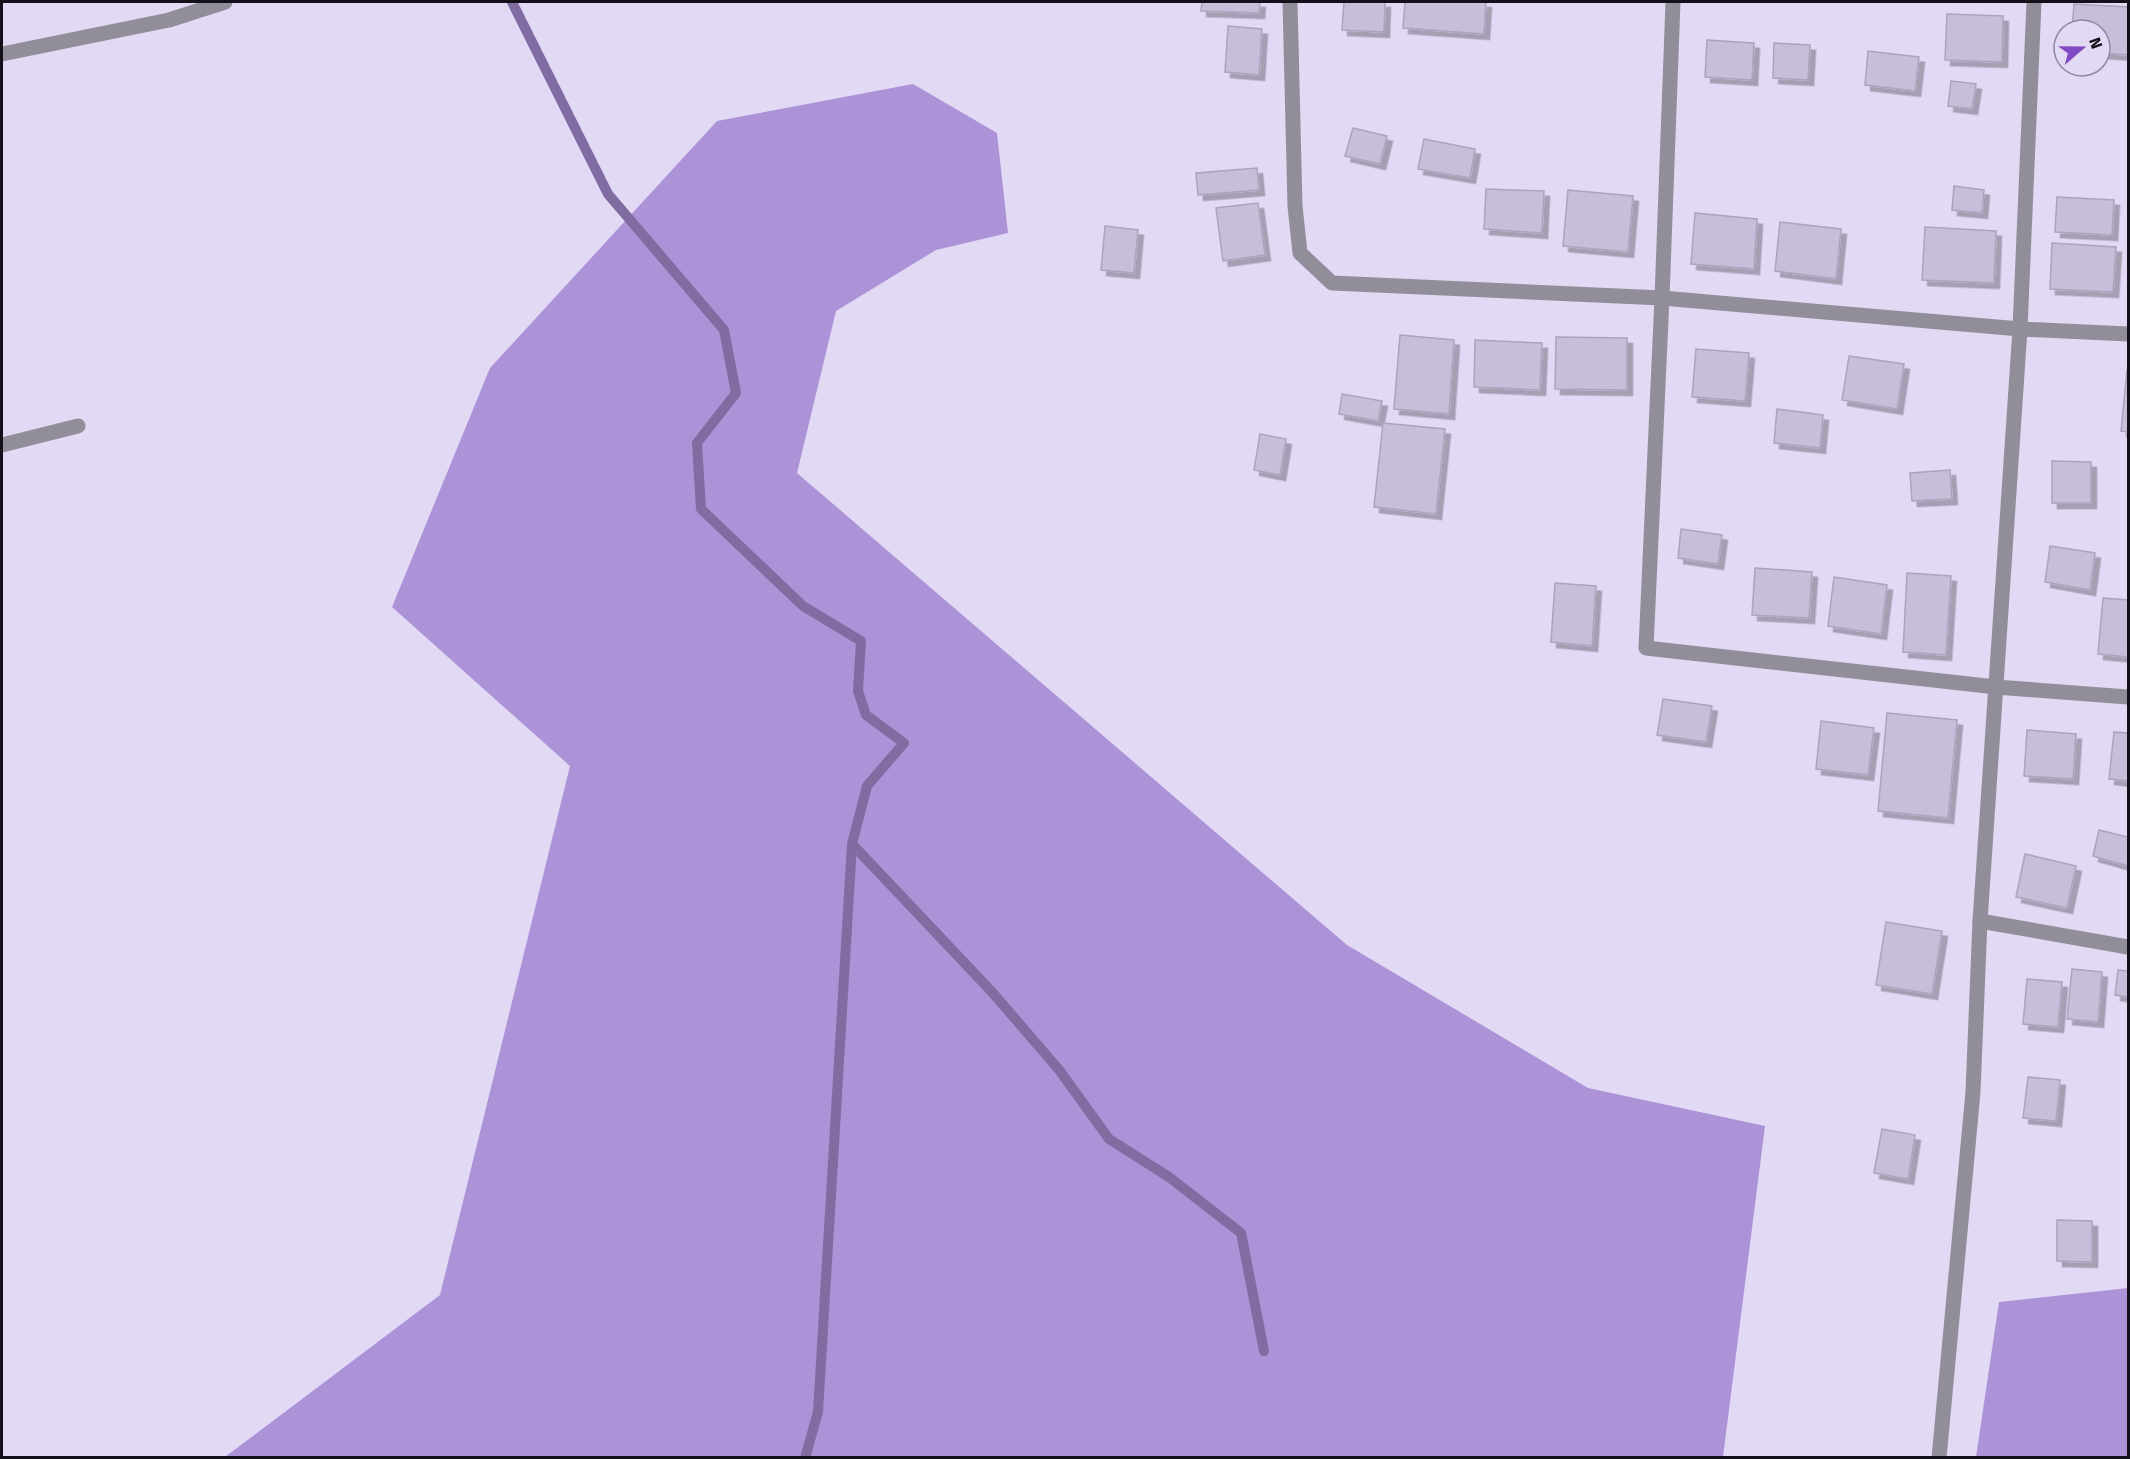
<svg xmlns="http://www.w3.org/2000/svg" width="2130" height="1459" viewBox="0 0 2130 1459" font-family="'Fira Sans',sans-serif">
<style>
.forest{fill:#ac92d7}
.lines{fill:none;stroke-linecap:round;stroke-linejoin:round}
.stream{stroke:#806ca0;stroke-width:10}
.building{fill:#c8bed9;stroke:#aca3bd;stroke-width:1.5;filter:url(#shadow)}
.minor{stroke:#928e99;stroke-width:15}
.tertiary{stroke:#928e99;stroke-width:15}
</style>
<defs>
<filter id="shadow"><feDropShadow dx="5.5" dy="5.5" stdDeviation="0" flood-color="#0004"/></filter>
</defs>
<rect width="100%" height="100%" fill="#e2d9f5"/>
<path class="forest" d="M913,84l84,49 11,100 -72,17 -100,61 -39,162 550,472 241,143 177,38 -42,331h-1498l215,-162 130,-529 -178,-159 98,-239 227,-247z
M2128,1288v169h-152l23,-155z"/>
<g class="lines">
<path class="stream" d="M512,2l96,192 116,136 12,63 -39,50 4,66 102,97 58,35 -3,50 8,24 38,28 -37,43 -15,58 140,148 68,79 49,68 60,38 72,56 23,118
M805,1458l13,-46 34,-568"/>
</g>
<path class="building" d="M1202,2h58l-1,11 -58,-2z
M1344,2h41l-1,30 -42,-2z
M1405,2h81l-2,32 -81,-6z
M2074,4l54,3v48l-28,-2v-23h-28z
M1947,14l56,2 -1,46 -57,-2z
M1228,26l34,3 -3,46 -34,-3z
M1707,40l47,3 -2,37 -47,-3z
M1774,43l36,2 -2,35 -35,-2z
M1868,51l51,6 -4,34 -50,-6z
M1951,81l25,3 -4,25 -24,-3z
M1353,128l34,8 -7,28 -35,-8z
M1424,139l51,10 -5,29 -52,-9z
M1257,168l2,22 -61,5 -2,-22z
M1954,186l30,4 -2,23 -30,-3z
M1486,189l58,2 -2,42 -58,-4z
M1568,190l65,6 -5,56 -65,-6z
M2057,197l57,3 -2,35 -57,-3z
M1258,203l7,52 -42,6 -7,-53z
M1695,213l62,6 -3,50 -63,-5z
M1780,222l61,7 -5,50 -61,-8z
M1105,226l33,4 -4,43 -33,-3z
M1925,227l71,4 -2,52 -72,-3z
M2052,243l64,4 -3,45 -63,-3z
M1400,335l54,5 -5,74 -55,-5z
M1556,337l71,1v52l-72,-1z
M1475,340l67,3 -2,47 -66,-3z
M1696,349l53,4 -4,48 -53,-4z
M1849,356l55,8 -7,45 -55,-9z
M2127,370h1v62l-7,-1z
M1342,394l40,7 -4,20 -39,-7z
M1777,409l46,6 -3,33 -46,-5z
M1383,423l62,6 -9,85 -62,-7z
M1260,434l26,5 -6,36 -26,-5z
M2052,461l39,1v41h-39z
M1950,470l2,29 -40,2 -2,-28z
M1681,529l41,6 -4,29 -40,-6z
M2050,546l45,7 -5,37 -45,-8z
M1755,568l57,4 -3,46 -57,-3z
M1907,573l44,3 -5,79 -43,-3z
M1834,577l53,8 -6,49 -53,-8z
M1555,583l41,3 -4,60 -41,-4z
M2103,598l25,2v57l-30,-3z
M1663,699l49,7 -6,36 -49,-7z
M1887,713l70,7 -9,98 -70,-7z
M1821,721l53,7 -6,47 -52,-6z
M2027,730l49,4 -3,45 -49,-3z
M2114,732l14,1v48l-19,-2z
M2099,830l29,7v29l-35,-10z
M2025,854l51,12 -9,42 -51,-11z
M1886,922l56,9 -10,63 -56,-9z
M2072,969l30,3 -4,50 -31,-3z
M2118,970l10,1v26l-13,-2z
M2027,979l35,3 -4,45 -35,-3z
M2028,1077l32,3 -4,41 -33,-3z
M1882,1129l33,6 -7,44 -34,-6z
M2057,1220l35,1v41l-35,-1z"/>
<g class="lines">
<path class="minor" d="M1290,2l5,204 5,47 32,30 330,15 358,31 108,5
M1673,2l-11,296 -16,350 350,39 132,10
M2,54l167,-34 56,-18
M2,445l76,-19
M1980,921l148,26"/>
<path class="tertiary" d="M1939,1458l34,-366 7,-171 40,-592 14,-327"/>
</g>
<rect width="2130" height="1459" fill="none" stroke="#131019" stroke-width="6"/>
<g transform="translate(2082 48) rotate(70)"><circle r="28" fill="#e2d9f5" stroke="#8f899d" stroke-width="1.5"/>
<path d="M0-4.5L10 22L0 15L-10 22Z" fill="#804ac2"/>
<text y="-9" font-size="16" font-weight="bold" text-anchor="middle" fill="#131019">N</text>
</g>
</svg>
